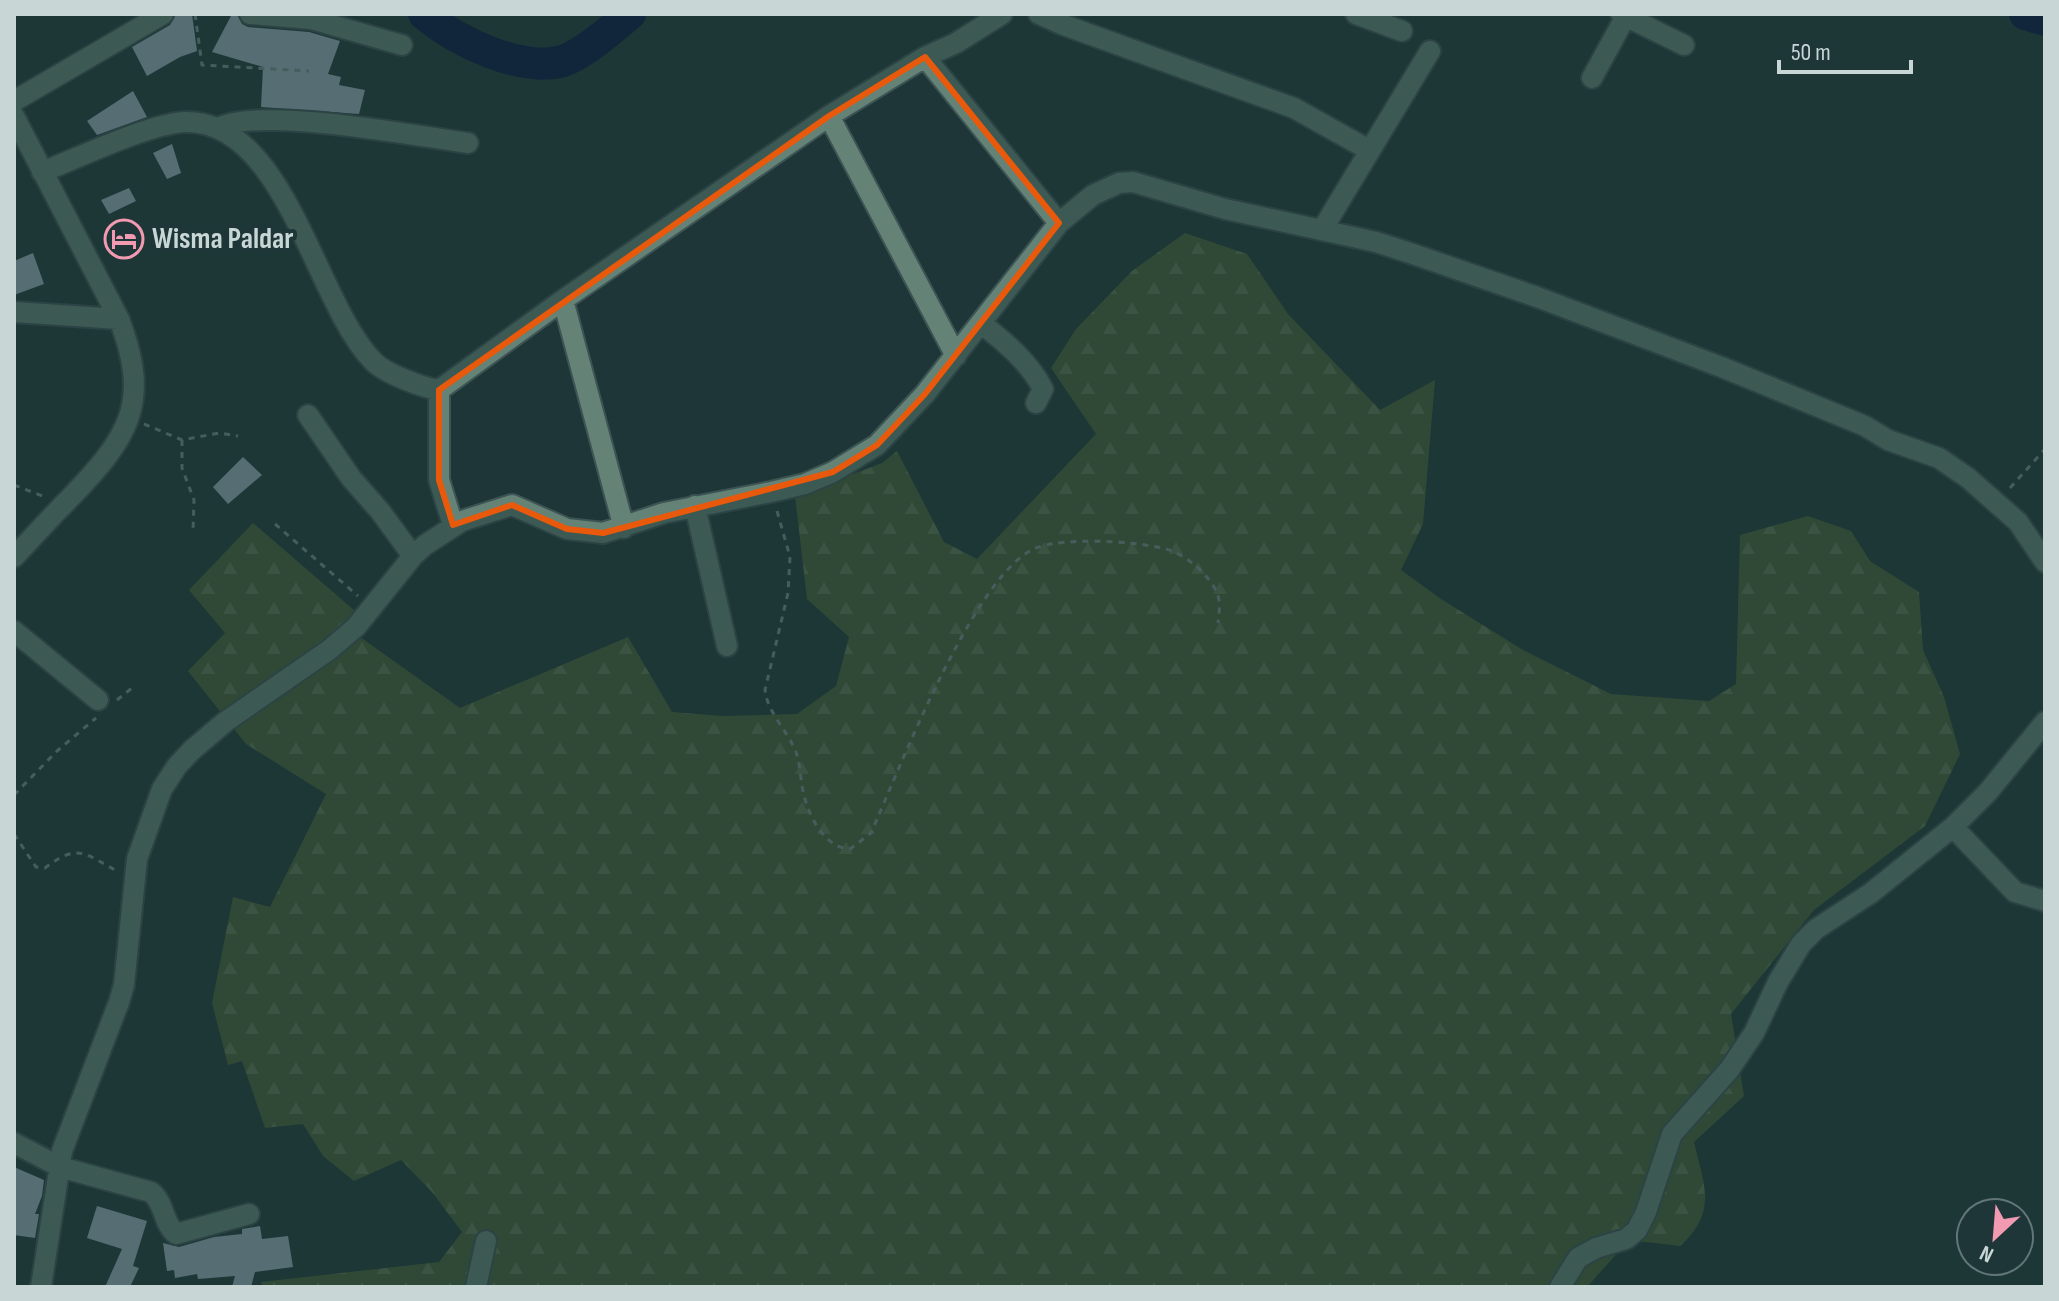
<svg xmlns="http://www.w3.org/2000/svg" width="2059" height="1301" viewBox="0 0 2059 1301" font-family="'Sofia Sans Condensed',sans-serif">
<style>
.forest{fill:url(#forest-firs)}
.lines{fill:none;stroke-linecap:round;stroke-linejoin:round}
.river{stroke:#041242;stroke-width:32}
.building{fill:#9ab0bc}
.minor-casing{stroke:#3d5354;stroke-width:24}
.path{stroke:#798c8d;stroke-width:3;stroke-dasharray:6 6;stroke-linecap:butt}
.minor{stroke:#648376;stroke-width:20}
.marked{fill:none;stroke:#e8590c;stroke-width:6;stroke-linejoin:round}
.labels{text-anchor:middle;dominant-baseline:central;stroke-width:8;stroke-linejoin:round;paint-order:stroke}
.poi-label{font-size:30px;font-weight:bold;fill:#c8d6d6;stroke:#1e3637;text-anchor:start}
</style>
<defs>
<pattern id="forest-firs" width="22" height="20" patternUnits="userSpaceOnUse" patternTransform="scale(2)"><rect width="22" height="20" fill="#466135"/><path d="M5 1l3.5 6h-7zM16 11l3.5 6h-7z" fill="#5f7752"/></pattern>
</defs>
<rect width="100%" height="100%" fill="#1e3637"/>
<path class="forest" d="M1185,233l62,21 41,60 92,96 55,-30 -12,144 -22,46 40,29 82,51 88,44 98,7 27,-17 4,-149 68,-19 43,15 19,30 49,31 4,58 21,47 16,57 -35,72 -111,84 -83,104 13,82 -50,46c10,43 24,70 -14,104l-51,-6 -42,47h-1324l-2,-5 178,-20 23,-30 -30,-40 -31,-32 -47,21 -31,-25 -20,-32 -38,4 -23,-67 -14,4 -16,-62 21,-106 37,10 56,-113 -80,-50 -58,-73 37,-38 -36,-43 64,-67 102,88 5,26 100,71 168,-71 44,75 51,4 74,-2 39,-28 13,-49 -42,-38 -12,-103 87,-33 15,-12 47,91 33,17 119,-125 -45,-66 25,-39 56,-58z"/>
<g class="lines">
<path class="river" d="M424,14c32,27 97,59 139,47 21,-7 50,-33 67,-47
M2025,14l20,6"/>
</g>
<path class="building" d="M176,14h16l5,37 -17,6 -33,19 -15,-29 38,-22z
M232,14h5l5,10 6,3 61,5 31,9 -12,33 13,3 -2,8 26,5 -6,24 -98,-7 2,-40 -51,-15z
M133,91l14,26 -50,18 -10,-14z
M172,144l9,29 -14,6 -14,-26z
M129,188l7,13 -27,13 -8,-14z
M33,253l11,31 -30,11v-34z
M243,457l19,18 -34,29 -15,-17z
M14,1167l30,13 -2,16 -7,18h4l-4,24 -21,-3z
M97,1206l50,15 -14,45 6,2 -9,19h-25l17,-38 -35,-11z
M260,1226l2,13 26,-3 5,31 -38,5 -4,15h-19l3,-11 -37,3 -1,-5 -22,4 -1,-8 -7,1 -4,-28 16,4 35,-10 28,-3v-5z"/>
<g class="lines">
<g class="minor-casing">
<path id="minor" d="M250,14l61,5 91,26
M1039,14l22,10 233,84 75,42
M1356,14l46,17
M1621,14l63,31
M925,57l134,166
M1592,78l35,-64
M14,101l149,-87
M14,116l105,203c33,85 9,119 -50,180 -19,19 -37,39 -55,58
M829,116l127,240
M218,128c42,-22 198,8 250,15
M42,172c36,-14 108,-49 144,-50 100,-1 129,180 187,239 11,12 50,27 66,29l124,-90 266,-184 96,-59 31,-14 46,-29
M1322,230l108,-179
M563,300l61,228
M14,312l105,7
M982,324c23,18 47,38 61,65l-7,14
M439,390v90l14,45
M308,415l43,63 29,33 33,45
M695,506l32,140
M14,631l84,69
M1953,827l62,65 30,9
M14,1143l46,24 91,25c14,11 12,32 25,42l73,-20
M41,1287l21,-136 57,-149 5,-17 13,-126 25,-70 15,-23 15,-16 33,-28 104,-72 27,-23 57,-71 12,-11 37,-24 50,-16 55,24 36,4 61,-20 107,-21 34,-8 28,-12 44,-27 48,-51 134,-171 34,-28 26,-12 14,-1 92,27 151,33 37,12 124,43 187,71 141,58 23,14 51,18 29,20 50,44 27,40
M476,1287l10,-46
M1560,1287l18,-29 18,-10 30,-9 11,-9 9,-18 26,-78 57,-64 25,-37 24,-51 23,-38 15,-15 55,-36 82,-66 35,-35 57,-70"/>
</g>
<path class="path" d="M195,14l7,51 107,6
M144,424l38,16 37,-7 19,3
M182,440v28l12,32 -1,32
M14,485l31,12
M2010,488l35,-39
M777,511l13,46 -2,36 -23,97 1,6c5,20 22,36 30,56 5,14 4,29 8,43 5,22 21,53 46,54l21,-16c28,-63 104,-261 165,-285 29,-11 96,-7 126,0 21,4 47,26 55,45 4,9 2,21 1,30
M275,524l83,72
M117,700l15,-12
M14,795l43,-44 39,-33
M14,834l22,33 9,1c34,-26 39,-14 74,4"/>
<use href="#minor" class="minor"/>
</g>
<path d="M0 0H2059V1301H0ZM925,57l134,166 -134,171 -48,51 -44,27 -230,61 -36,-4 -55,-24 -59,20 -14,-45v-90l390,-274z" fill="#1e3637" fill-opacity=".55" fill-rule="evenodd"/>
<path class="marked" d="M925,57l134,166 -134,171 -48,51 -44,27 -230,61 -36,-4 -55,-24 -59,20 -14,-45v-90l390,-274z"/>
<defs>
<g id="hotel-ring" transform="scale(2)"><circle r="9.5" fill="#1e3637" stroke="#f19ab1" stroke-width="1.5"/><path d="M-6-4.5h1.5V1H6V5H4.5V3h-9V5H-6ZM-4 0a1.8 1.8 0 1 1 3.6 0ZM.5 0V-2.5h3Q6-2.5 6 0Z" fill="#f19ab1"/></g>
</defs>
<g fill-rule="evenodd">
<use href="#hotel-ring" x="124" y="239"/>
</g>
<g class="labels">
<g class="poi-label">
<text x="152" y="239">Wisma Paldar</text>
</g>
</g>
<rect width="2059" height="1301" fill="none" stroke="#c8d6d6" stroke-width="32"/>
<g transform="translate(1995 1237) rotate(206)"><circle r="38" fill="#1e3637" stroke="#627677" stroke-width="2"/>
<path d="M0-6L14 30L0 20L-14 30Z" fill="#f19ab1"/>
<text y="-12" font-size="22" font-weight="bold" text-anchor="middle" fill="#c8d6d6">N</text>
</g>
<path d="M1779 60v12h132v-12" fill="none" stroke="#c8d6d6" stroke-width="4"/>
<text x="1791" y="60" font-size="24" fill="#c8d6d6" stroke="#1e3637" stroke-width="6" paint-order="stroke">50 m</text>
</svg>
